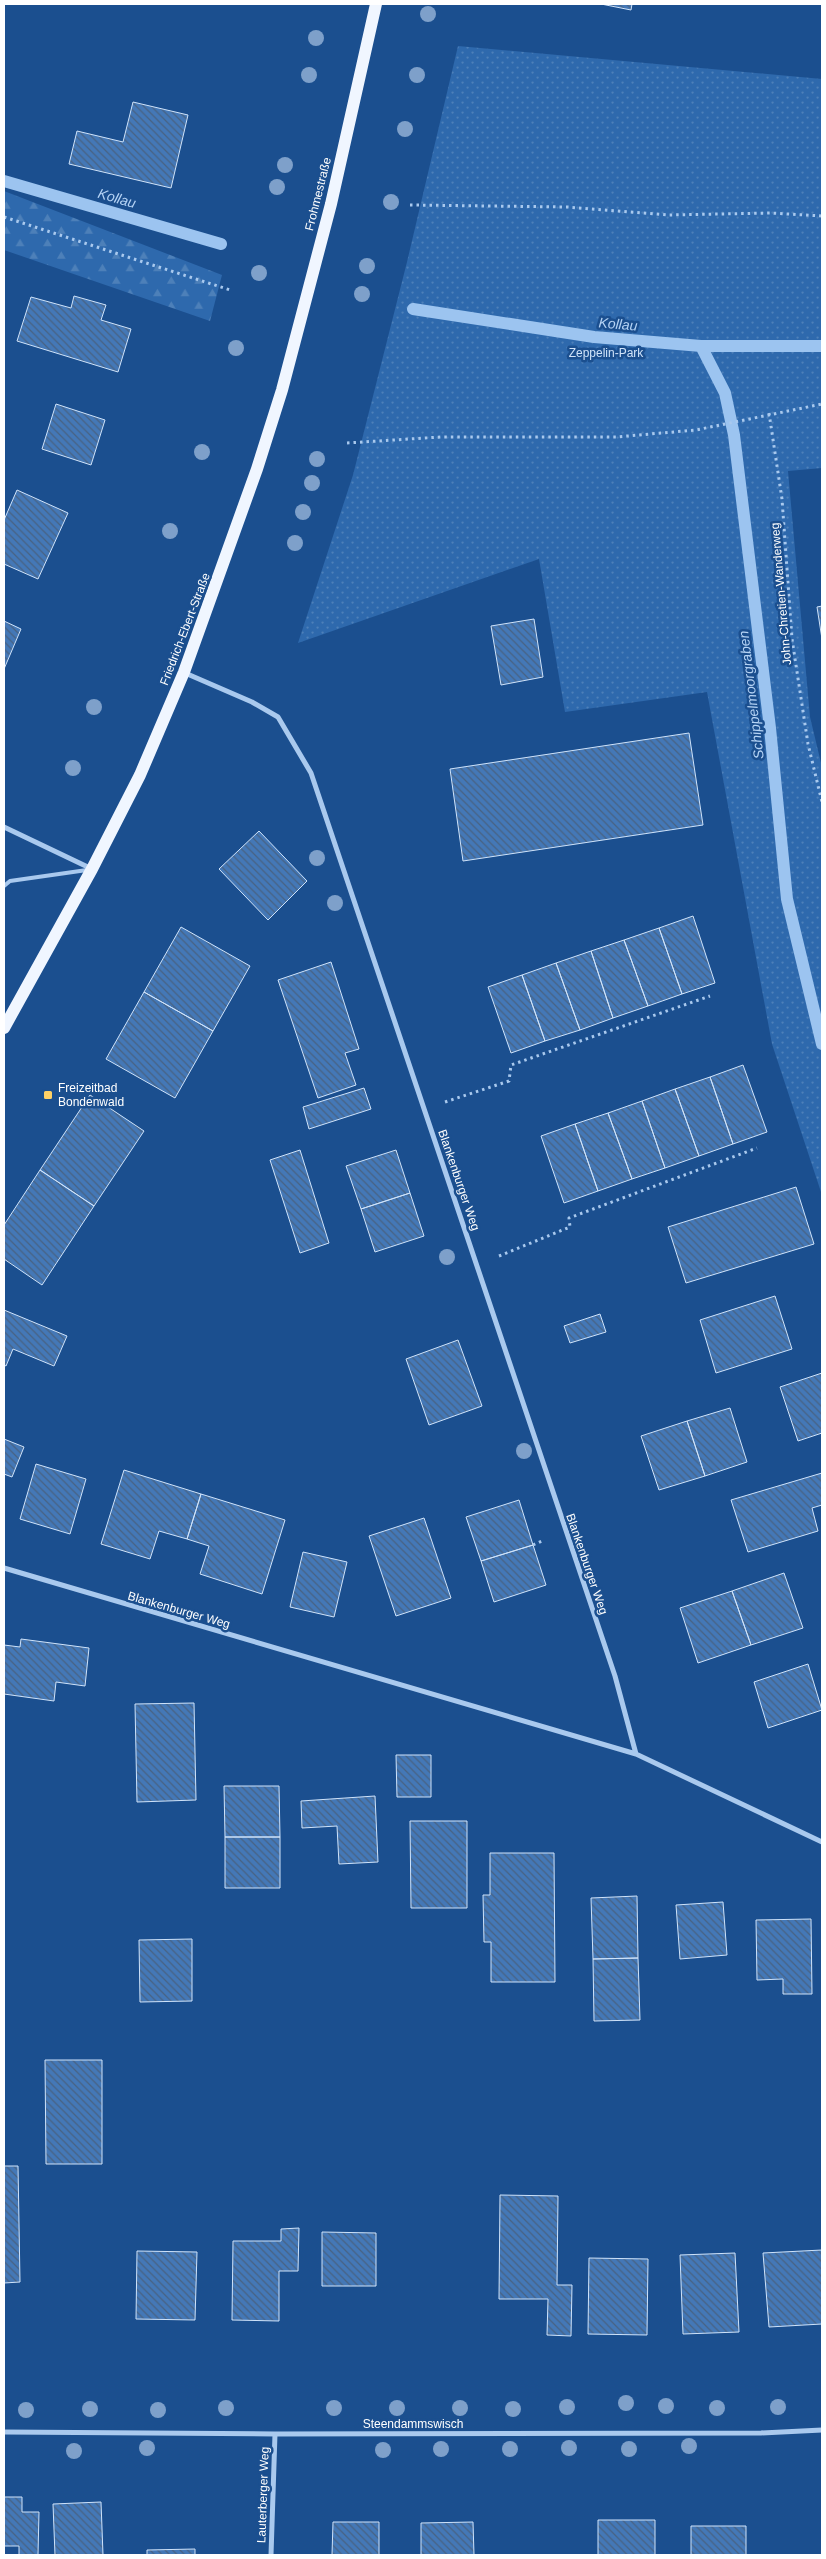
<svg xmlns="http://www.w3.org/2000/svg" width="826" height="2559" viewBox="0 0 826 2559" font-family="Helvetica,sans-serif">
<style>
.forest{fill:url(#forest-firs)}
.park{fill:url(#park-dots)}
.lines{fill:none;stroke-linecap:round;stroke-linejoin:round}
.stream{stroke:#9cc4f0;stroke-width:12}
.building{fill:url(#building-back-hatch);stroke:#cfe3fa}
.path{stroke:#a9c9ee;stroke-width:3;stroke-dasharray:2.5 4;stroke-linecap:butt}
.service{stroke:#a9c9ee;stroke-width:4}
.minor{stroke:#a9c9ee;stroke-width:5}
.primary{stroke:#f0f6ff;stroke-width:12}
.tree{fill:#7ea0ca}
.poi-dot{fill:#ffd166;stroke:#1b4f8f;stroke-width:2}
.labels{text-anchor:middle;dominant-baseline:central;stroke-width:5;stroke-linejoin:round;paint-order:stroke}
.street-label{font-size:12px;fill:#fff;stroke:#1b4f8f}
.park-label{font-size:12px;fill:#cfe3fa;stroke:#1b4f8f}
.poi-label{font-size:12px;fill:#fff;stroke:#1b4f8f;text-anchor:start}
.water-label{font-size:14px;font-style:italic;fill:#b5d3f5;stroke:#1b4f8f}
</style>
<defs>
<pattern id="forest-firs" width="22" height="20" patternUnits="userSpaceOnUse" patternTransform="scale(1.25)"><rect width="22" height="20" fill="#2e69ad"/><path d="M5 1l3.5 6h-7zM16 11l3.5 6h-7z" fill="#4d80b9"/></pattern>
<pattern id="park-dots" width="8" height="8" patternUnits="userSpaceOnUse" patternTransform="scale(1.25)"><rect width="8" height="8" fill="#2e69ad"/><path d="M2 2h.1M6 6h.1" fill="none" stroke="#4d80b9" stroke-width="1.8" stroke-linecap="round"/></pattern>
<pattern id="building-back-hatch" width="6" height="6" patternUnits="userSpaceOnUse" patternTransform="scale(1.25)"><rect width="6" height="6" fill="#4478b7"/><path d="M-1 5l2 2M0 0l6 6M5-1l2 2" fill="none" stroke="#486282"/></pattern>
</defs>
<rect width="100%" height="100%" fill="#1b4f8f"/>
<path class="forest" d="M4,191l218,84 -12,46 -206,-71z"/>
<path class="park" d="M458,46l364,33v389l-34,3 22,246 12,50v428l-50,-151 -65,-352 -142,20 -26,-153 -241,84 55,-168 54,-213z"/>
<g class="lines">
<path class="stream" d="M4,181l217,63
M413,309l181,28 107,9h121
M701,346l24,47 9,42 36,293 17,171 35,145"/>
</g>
<path class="building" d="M601,4h31l-1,6z
M133,102l55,13 -17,73 -102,-24 8,-33 46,11z
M74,296l32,9 -5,15 30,9 -13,43 -101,-31 14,-44 40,11z
M56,404l49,16 -14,45 -49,-16z
M17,490l51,23 -30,66 -34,-15v-44z
M822,606v33l-5,-32z
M534,619l9,58 -42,8 -10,-59z
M4,621l17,8 -17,40z
M689,733l14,92 -240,36 -13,-92z
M259,831l48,50 -39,39 -49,-51z
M693,916l22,67 -33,11 -23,-66z
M181,927l69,39 -37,65 -69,-39z
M659,928l23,66 -34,12 -24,-66z
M624,940l24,66 -35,12 -22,-67z
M591,951l22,67 -33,12 -24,-67z
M331,962l28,87 -14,4 11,32 -38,13 -40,-118z
M556,963l24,67 -35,11 -23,-66z
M522,975l23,66 -34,12 -23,-66z
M144,992l69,39 -38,67 -69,-39z
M743,1065l24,67 -34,12 -23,-67z
M710,1077l23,67 -34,12 -24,-67z
M364,1088l7,21 -62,20 -6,-22z
M675,1089l24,67 -34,12 -23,-67z
M90,1095l54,36 -50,75 -54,-36z
M642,1101l23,67 -33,11 -24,-66z
M608,1113l24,66 -34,12 -23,-67z
M575,1124l23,67 -34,12 -23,-67z
M300,1150l29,93 -29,10 -30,-93z
M396,1150l14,43 -49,16 -15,-43z
M40,1170l54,36 -52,79 -38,-26v-34z
M796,1187l18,57 -128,39 -18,-56z
M410,1193l14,43 -49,16 -14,-43z
M775,1296l17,53 -76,24 -16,-53z
M4,1310l63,26 -13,30 -41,-17 -7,17 -2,-1z
M600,1314l6,18 -36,11 -6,-17z
M458,1340l24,66 -53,19 -23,-66z
M822,1373v60l-24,8 -18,-54z
M730,1408l17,54 -42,14 -18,-55z
M687,1421l18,55 -46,14 -18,-54z
M4,1439l20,8 -12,30 -8,-3z
M36,1464l50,15 -16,55 -50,-15z
M124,1470l77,24 -14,45 -28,-8 -9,28 -49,-15z
M822,1473v32l-10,3 6,23 -70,21 -17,-52z
M201,1494l84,26 -23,74 -62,-20 9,-28 -22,-7z
M519,1500l14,45 -52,16 -15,-44z
M424,1518l27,80 -55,18 -27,-80z
M533,1545l13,40 -52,17 -13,-41z
M303,1552l44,10 -13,55 -44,-10z
M784,1573l19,55 -52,17 -19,-54z
M732,1591l19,54 -53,18 -18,-55z
M21,1639l68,9 -4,38 -29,-4 -2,19 -50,-7v-49l16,2z
M808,1664l14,46 -54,18 -14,-46z
M194,1703l2,97 -59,2 -2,-98z
M396,1755h35v42h-34z
M224,1786h55l1,51h-55z
M375,1796l3,66 -39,2 -2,-38 -35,2 -1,-27z
M410,1821h57v87h-56z
M225,1837h55v51h-55z
M490,1853h64l1,129h-64v-40h-7l-1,-47h7z
M637,1896l1,62 -45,1 -2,-61z
M723,1902l4,53 -47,4 -4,-54z
M811,1919l1,75h-29v-15l-26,1 -1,-60z
M192,1939v62l-52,1 -1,-62z
M638,1958l2,62 -46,1 -1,-62z
M45,2060h57v104h-56z
M4,2166h14l2,116 -16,1z
M500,2195l58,1 -1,89h15l-1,51 -24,-1 1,-36h-49z
M299,2228l-1,43h-19v50l-47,-1 1,-79h48v-12z
M322,2232l54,1v53h-54z
M822,2250v74l-53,3 -6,-74z
M137,2251l60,1 -2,68 -59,-1z
M735,2253l4,79 -56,2 -3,-79z
M589,2258l59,1 -1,76 -59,-1z
M4,2497h18v15h17l-1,43h-19v-9h-15z
M101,2502l2,53h-48l-2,-51z
M598,2520h57v35h-57z
M333,2522h46v33h-47z
M473,2522l1,33h-53v-32z
M691,2526h55v29h-55z
M195,2549v6h-48v-5z"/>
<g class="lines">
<path class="path" d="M410,205l157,2 101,8 103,-2 51,3
M4,217l226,73
M769,413l13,86 10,140 16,105 14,58
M347,443l94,-6h175l80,-7 126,-26
M445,1102l64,-21 2,-16 199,-69
M499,1256l71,-29 -1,-9 188,-70
M533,1545l11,-5"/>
<path class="service" d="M4,886l6,-5 77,-11"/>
<path class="minor" d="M185,673l67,29 26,15 33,56 304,903 21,78 186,88
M4,827l88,42
M4,1568l632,186
M4,2432l271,2 486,-1 61,-3
M271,2555l4,-121"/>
<path class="primary" d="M4,1028l88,-159 48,-94 44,-103 73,-203 25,-79 49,-186 45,-200"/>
</g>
<g class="tree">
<circle cx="428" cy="14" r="8"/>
<circle cx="316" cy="38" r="8"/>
<circle cx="309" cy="75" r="8"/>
<circle cx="417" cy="75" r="8"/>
<circle cx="405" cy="129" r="8"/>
<circle cx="285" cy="165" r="8"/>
<circle cx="277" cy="187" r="8"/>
<circle cx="391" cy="202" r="8"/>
<circle cx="367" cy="266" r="8"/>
<circle cx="259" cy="273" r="8"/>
<circle cx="362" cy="294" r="8"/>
<circle cx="236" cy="348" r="8"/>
<circle cx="202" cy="452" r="8"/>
<circle cx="317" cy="459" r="8"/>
<circle cx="312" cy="483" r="8"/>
<circle cx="303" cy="512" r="8"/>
<circle cx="170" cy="531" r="8"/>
<circle cx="295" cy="543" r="8"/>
<circle cx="94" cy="707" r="8"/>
<circle cx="73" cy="768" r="8"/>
<circle cx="317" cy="858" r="8"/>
<circle cx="335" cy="903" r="8"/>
<circle cx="447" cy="1257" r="8"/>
<circle cx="524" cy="1451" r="8"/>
<circle cx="626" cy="2403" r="8"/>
<circle cx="666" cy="2406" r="8"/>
<circle cx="567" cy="2407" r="8"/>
<circle cx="778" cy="2407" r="8"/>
<circle cx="226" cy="2408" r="8"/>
<circle cx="334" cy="2408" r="8"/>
<circle cx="397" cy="2408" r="8"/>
<circle cx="460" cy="2408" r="8"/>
<circle cx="717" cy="2408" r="8"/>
<circle cx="90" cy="2409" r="8"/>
<circle cx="513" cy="2409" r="8"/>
<circle cx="26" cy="2410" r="8"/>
<circle cx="158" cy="2410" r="8"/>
<circle cx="689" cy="2446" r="8"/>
<circle cx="147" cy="2448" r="8"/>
<circle cx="569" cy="2448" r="8"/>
<circle cx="441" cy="2449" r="8"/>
<circle cx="510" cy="2449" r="8"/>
<circle cx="629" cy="2449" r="8"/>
<circle cx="383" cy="2450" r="8"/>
<circle cx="74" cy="2451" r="8"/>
</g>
<rect class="poi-dot" x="43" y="1090" width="10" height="10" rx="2.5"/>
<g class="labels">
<g class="street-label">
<text transform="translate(318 194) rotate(-76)">Frohmestraße</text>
<text transform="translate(781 594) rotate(-95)">John-Chretien-Wanderweg</text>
<text transform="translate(185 629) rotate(-69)">Friedrich-Ebert-Straße</text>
<text transform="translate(459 1180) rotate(71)">Blankenburger Weg</text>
<text transform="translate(587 1564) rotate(71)">Blankenburger Weg</text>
<text transform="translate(179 1610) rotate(16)">Blankenburger Weg</text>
<text x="413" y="2424">Steendammswisch</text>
<text transform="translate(263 2495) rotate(-88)">Lauterberger Weg</text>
</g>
<g class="park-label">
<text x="606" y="353">Zeppelin-Park</text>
</g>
<g class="poi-label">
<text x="58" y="1088">Freizeitbad<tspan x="58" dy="14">Bondenwald</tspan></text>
</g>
<g class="water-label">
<text transform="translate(117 198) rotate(16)">Kollau</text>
<text transform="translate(618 324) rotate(5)">Kollau</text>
<text transform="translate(751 695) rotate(-97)">Schippelmoorgraben</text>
</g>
</g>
<rect width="826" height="2559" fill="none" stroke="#ffffff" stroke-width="10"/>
</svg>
